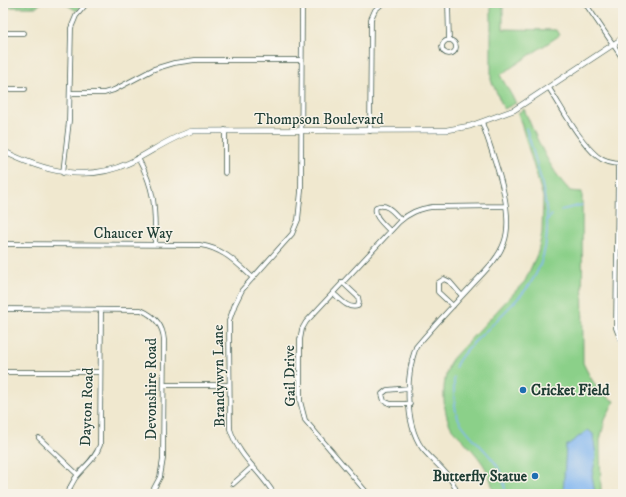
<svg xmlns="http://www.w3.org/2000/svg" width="626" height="497" viewBox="0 0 626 497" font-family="'IM FELL DW Pica',serif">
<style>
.green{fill:#8bd089;stroke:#55865e}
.water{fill:#83b7f1;stroke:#517a92}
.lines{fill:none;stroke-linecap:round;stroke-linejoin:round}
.stream{stroke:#83b7f1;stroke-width:1.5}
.minor-casing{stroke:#3e574b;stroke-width:5.5}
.tertiary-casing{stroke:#3e574b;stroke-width:6}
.minor{stroke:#fff;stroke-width:4}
.tertiary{stroke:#fff;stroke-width:5}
.poi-dot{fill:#1f6fb2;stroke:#f7f3e8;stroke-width:1.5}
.labels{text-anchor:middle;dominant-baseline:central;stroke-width:3;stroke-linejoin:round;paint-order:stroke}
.street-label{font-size:15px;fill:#1f3d34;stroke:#f7f3e8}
.poi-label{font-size:15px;font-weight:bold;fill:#1f3d34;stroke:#f7f3e8;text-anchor:start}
</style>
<rect width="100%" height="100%" fill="#f7f3e8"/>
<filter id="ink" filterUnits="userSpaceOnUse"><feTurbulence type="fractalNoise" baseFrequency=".025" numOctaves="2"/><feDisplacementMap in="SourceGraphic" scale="8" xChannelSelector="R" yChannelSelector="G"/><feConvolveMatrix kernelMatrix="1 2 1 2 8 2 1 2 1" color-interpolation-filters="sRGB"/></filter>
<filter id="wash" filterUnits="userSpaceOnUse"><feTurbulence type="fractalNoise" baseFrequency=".012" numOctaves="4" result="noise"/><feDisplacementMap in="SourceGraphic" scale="16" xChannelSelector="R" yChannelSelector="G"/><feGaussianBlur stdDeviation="0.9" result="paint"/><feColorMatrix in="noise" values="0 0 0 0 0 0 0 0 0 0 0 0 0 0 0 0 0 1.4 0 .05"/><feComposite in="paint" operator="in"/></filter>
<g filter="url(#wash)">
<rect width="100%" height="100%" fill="#f0e8cf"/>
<path class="green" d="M3,3h38l-4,4h-34z
M64,3h19l-6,8z
M491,3h12v26l54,1 3,5 -60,40 16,28 -12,6 -13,-29z
M524,109c13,30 24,58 46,82l12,1 1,171c8,16 14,29 31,38l-9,19 -5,20 1,53 22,1h-130c-1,-23 -16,-39 -31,-55 -4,-4 -10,-9 -12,-14 -9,-20 -8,-48 2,-66l73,-78 13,-29 4,-19 1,-36 -25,-84z"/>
<path class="water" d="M588,430l5,4 3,22 -4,20 3,18h-32l3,-48z"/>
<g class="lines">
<path class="stream" d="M561,210l21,-5
M548,219l4,-4
M455,368c4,-14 27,-33 38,-44 12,-13 27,-26 37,-40 33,-48 11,-106 -4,-156
M454,377c0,14 -1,30 5,43 15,26 47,40 46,74"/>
</g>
</g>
<g filter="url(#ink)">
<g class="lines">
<g class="minor-casing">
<path id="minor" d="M448,3l1,37
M585,3l38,56
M3,33h21
M442 47a7 7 0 1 1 14 0a7 7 0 1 1-14 0Z
M549,88c13,20 30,53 48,68 8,7 17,8 26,8
M3,89h22
M70,93h34l10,-3 40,-21 20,-6 21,-3h106
M370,131l1,-112 4,-9 8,-7
M138,158c18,33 17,51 17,87
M618,164l-2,164 7,18
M63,173l6,-52 2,-93 5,-12 11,-13
M225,173v-43
M390,231c-6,-7 -17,-14 -14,-24 11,-5 18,6 25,13
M3,244l197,1c23,3 37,18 53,33
M333,293c6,5 15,17 25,13l1,-4 -1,-5 -16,-15
M453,306l-15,-14v-9l6,-4 6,3 12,14
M3,309l138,1c14,6 22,15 23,30l-1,119 -3,18 -9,17
M3,372h97
M164,385h65
M409,388l-22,2 -5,4 2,7 7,3h19
M39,438l38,36
M233,484l19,-17
M68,494c6,-24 24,-27 32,-49l1,-135
M274,494c-15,-25 -34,-35 -44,-65l-1,-108 6,-17 7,-14 50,-56 6,-14 3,-29 1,-188
M368,494l-63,-74 -5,-19v-61l2,-11 4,-7 93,-100c10,-9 19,-13 33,-15l74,-1
M457,494c-4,-19 -24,-32 -35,-46 -18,-25 -16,-74 -6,-101 18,-22 38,-42 57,-63 12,-13 25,-25 31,-41 12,-32 -12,-90 -22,-121"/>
</g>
<g class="tertiary-casing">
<path id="tertiary" d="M3,151c40,20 83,32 126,12 21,-10 40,-25 63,-32l255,-1 23,-4 44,-16 109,-72"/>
</g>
<use href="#minor" class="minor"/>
<use href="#tertiary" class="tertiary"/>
</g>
</g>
<g class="poi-dot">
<circle cx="523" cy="390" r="4"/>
<circle cx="535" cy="476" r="4"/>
</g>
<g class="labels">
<g class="street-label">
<text x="319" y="119">Thompson Boulevard</text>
<text x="133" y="233">Chaucer Way</text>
<text transform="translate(219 376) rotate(-91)">Brandywyn Lane</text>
<text transform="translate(290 376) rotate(-91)">Gail Drive</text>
<text transform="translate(151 389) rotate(-90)">Devonshire Road</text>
<text transform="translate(87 407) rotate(-88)">Dayton Road</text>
</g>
<g class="poi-label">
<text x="531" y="390">Cricket Field</text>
<text x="527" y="476" text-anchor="end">Butterfly Statue</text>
</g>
</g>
<rect width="626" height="497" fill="none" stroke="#f7f3e8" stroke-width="16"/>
</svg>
